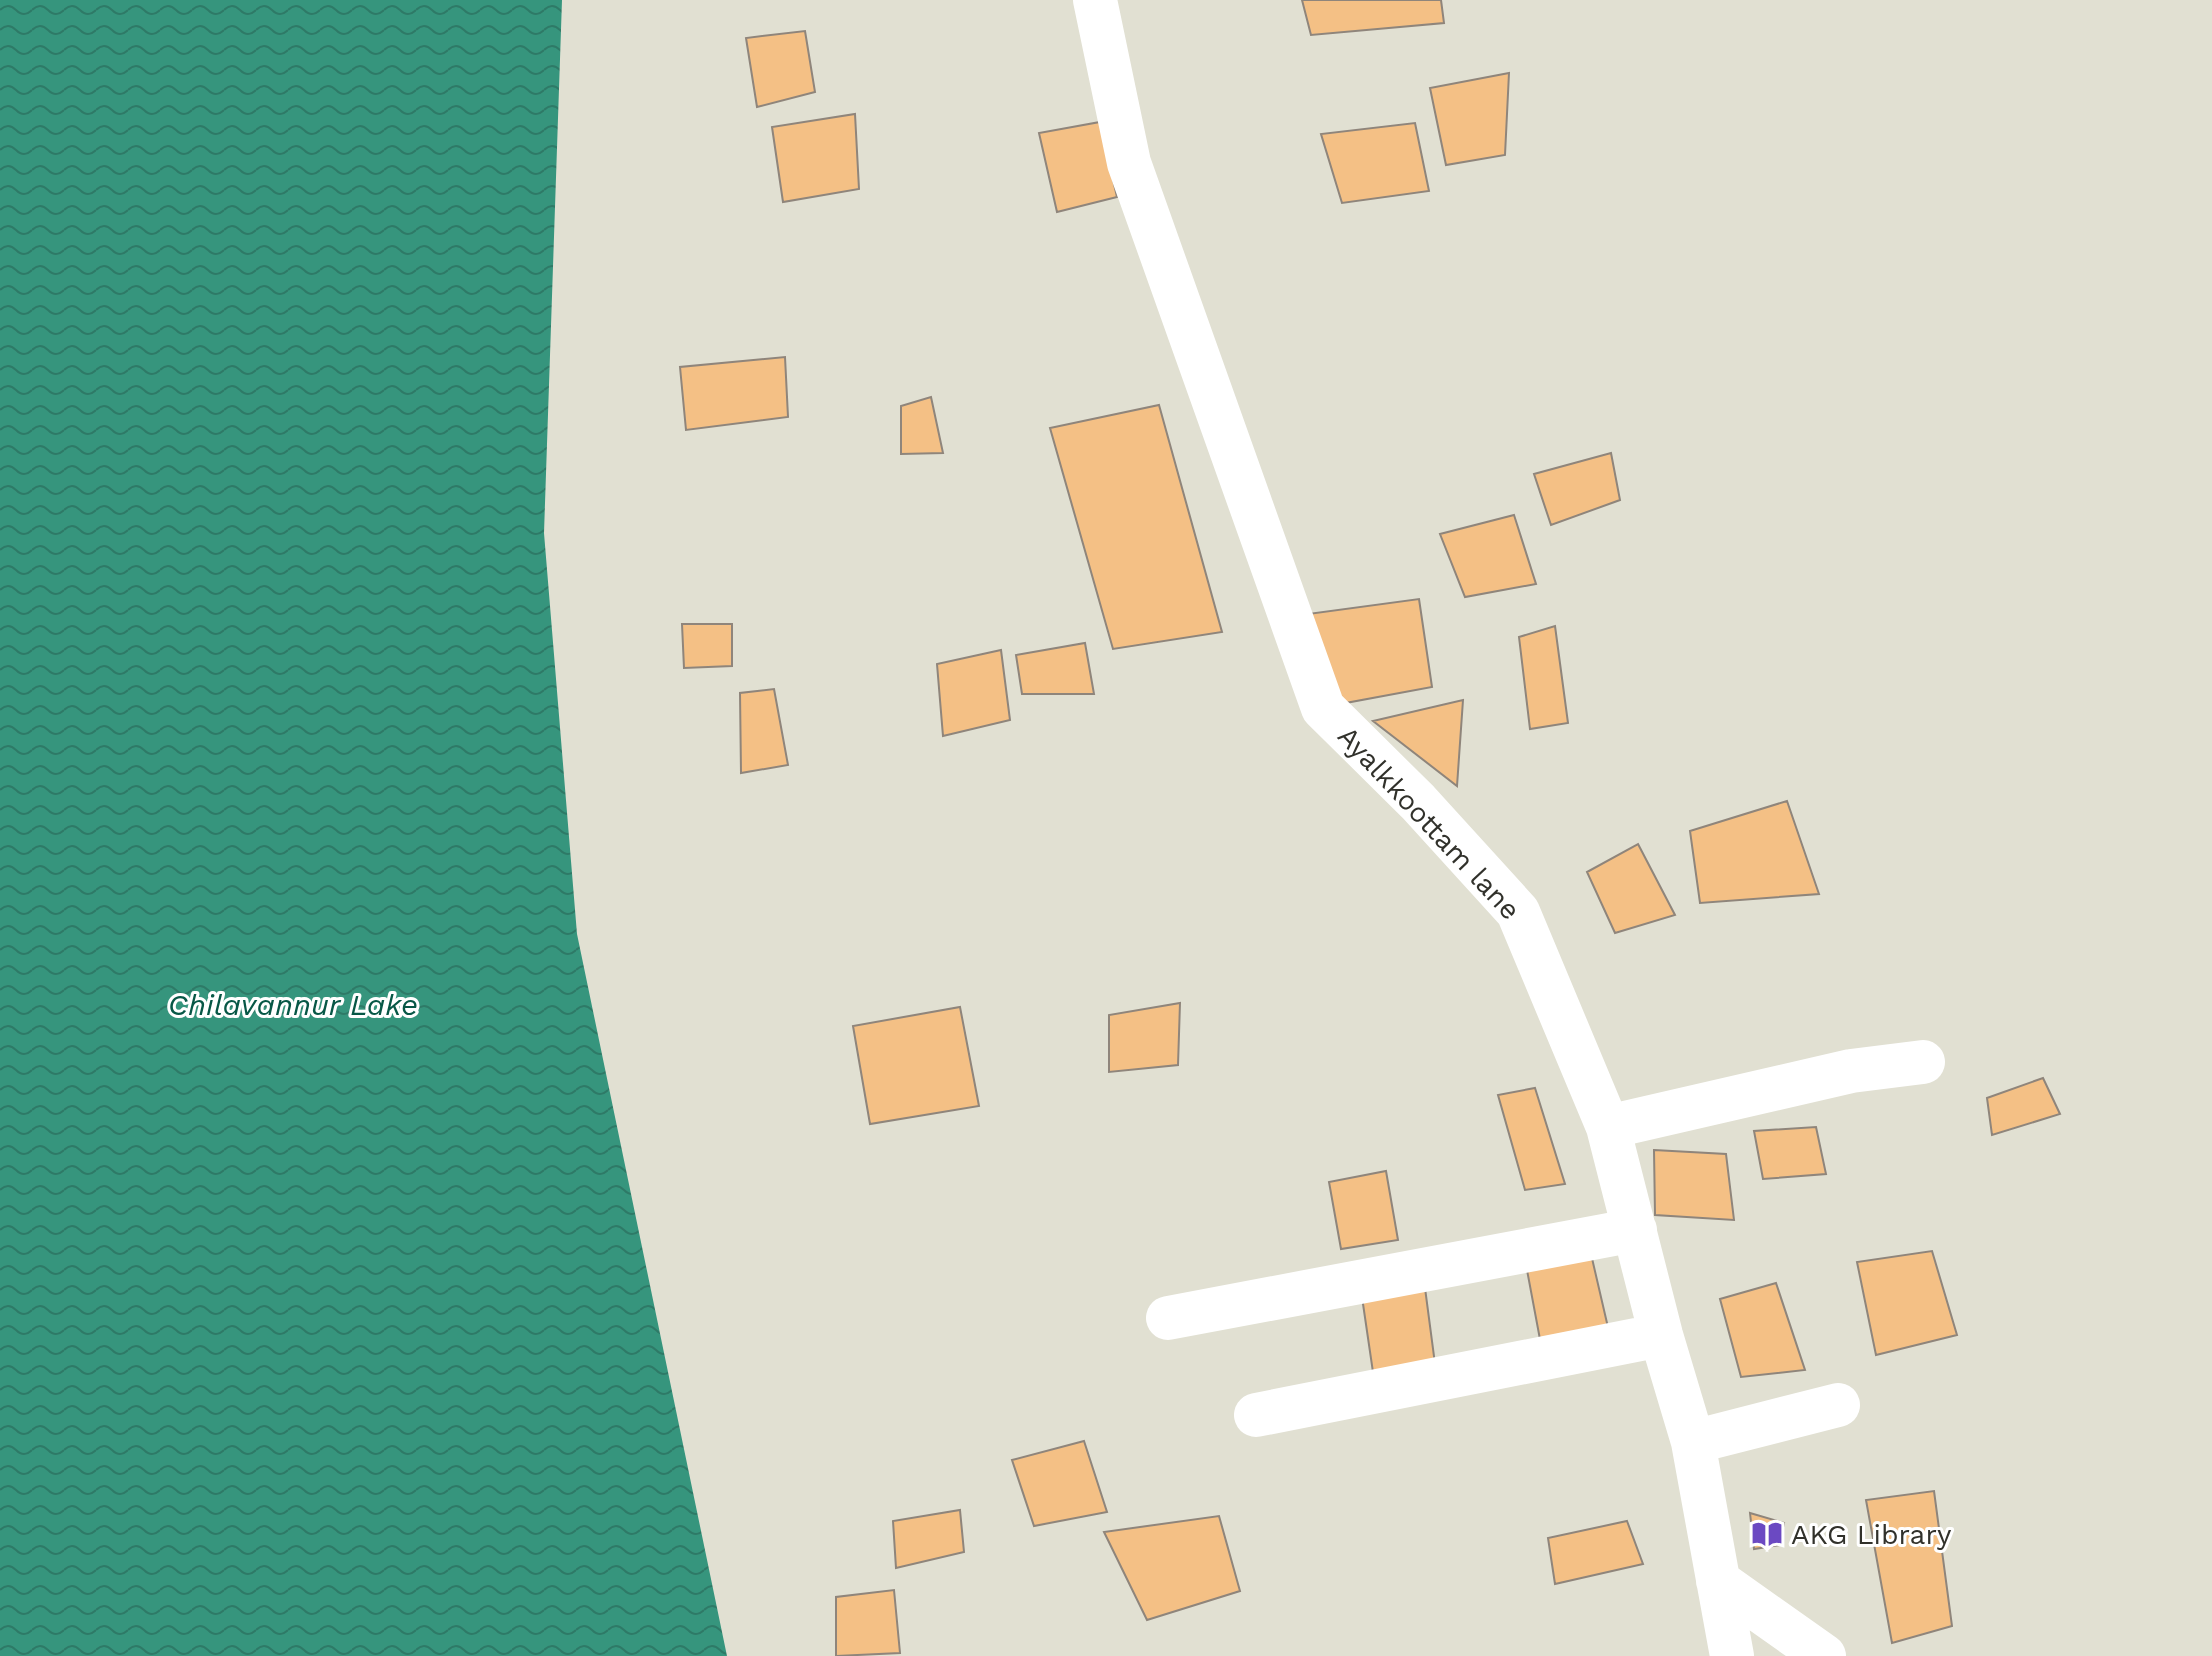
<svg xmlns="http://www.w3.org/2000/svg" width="2212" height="1656" viewBox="0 0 2212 1656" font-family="'Work Sans',sans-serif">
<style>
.water{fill:url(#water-waves)}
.building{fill:#f4c085;stroke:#8f857b;stroke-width:2}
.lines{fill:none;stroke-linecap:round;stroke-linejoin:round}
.minor{stroke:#fff;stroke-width:44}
.labels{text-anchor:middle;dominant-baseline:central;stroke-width:6;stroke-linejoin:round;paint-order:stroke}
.street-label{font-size:28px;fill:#31312b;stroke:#fff}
.poi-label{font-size:28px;fill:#31312b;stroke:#fff;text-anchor:start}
.water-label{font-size:30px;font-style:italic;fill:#075746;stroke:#fff}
</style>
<defs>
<pattern id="water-waves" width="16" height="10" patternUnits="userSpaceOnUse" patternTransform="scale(2)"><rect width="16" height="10" fill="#36957d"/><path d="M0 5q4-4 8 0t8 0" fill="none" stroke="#2e7a67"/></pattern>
</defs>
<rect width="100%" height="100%" fill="#e1e0d2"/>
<path class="water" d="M0,0h562l-18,533 33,401 150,722h-727z"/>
<path class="building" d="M1302,0h139l3,23 -133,12z
M805,31l10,61 -58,15 -11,-69z
M1509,73l-4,82 -59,10 -16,-77z
M855,114l4,75 -76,13 -11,-75z
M1100,122l17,75 -60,15 -18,-79z
M1415,123l14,68 -87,12 -21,-69z
M785,357l3,60 -102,13 -6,-63z
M931,397l12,56 -42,1v-48z
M1159,405l63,227 -109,17 -63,-221z
M1611,453l9,47 -69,25 -17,-51z
M1514,515l22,69 -71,13 -25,-63z
M1419,599l13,88 -92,17 -32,-90z
M682,624h50v42l-48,2z
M1555,626l13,97 -38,6 -11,-92z
M1085,643l9,51h-72l-6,-39z
M1001,650l9,70 -67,16 -6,-72z
M774,689l14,76 -47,8 -1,-80z
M1463,700l-6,86 -84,-65z
M1787,801l32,93 -119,9 -10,-72z
M1638,844l37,71 -60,18 -28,-61z
M1180,1003l-2,62 -69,7v-57z
M960,1007l19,99 -109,18 -17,-98z
M2043,1078l17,36 -68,21 -5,-37z
M1535,1088l30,96 -40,6 -27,-95z
M1816,1127l10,47 -63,5 -9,-48z
M1654,1150l72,4 8,66 -79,-5z
M1386,1171l12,69 -57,9 -12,-67z
M1932,1251l25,84 -81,20 -19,-93z
M1591,1254l19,82 -68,14 -15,-80z
M1776,1283l29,87 -64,7 -21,-78z
M1425,1288l12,91 -62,7 -13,-89z
M1084,1441l23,71 -73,14 -22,-66z
M1934,1491l18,135 -60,17 -26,-143z
M960,1510l4,42 -68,16 -3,-47z
M1750,1513l34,10 -5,22 -25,4z
M1219,1516l21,75 -93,29 -43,-88z
M1627,1521l16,43 -88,20 -7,-46z
M894,1590l6,63 -64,3v-59z"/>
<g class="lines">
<path class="minor" d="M1095,0l34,163 194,545 95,94 100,110 90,215 53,208 32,107 39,214
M1608,1127l243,-56 72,-9
M1168,1318l467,-88
M1256,1415l405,-80
M1693,1442l145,-37
M1718,1581l106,75"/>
</g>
<defs>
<g id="library-bare" transform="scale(2.4)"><path d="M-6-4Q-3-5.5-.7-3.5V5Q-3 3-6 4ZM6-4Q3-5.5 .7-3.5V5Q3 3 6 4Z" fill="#6b49c2" stroke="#fff" stroke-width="2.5" paint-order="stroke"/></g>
</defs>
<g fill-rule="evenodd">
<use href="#library-bare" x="1767" y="1534"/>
</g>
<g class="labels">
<g class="street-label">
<text transform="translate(1429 823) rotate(47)">Ayalkkoottam lane</text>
</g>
<g class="poi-label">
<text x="1791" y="1534">AKG Library</text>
</g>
<g class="water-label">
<text x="293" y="1004">Chilavannur Lake</text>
</g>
</g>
</svg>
